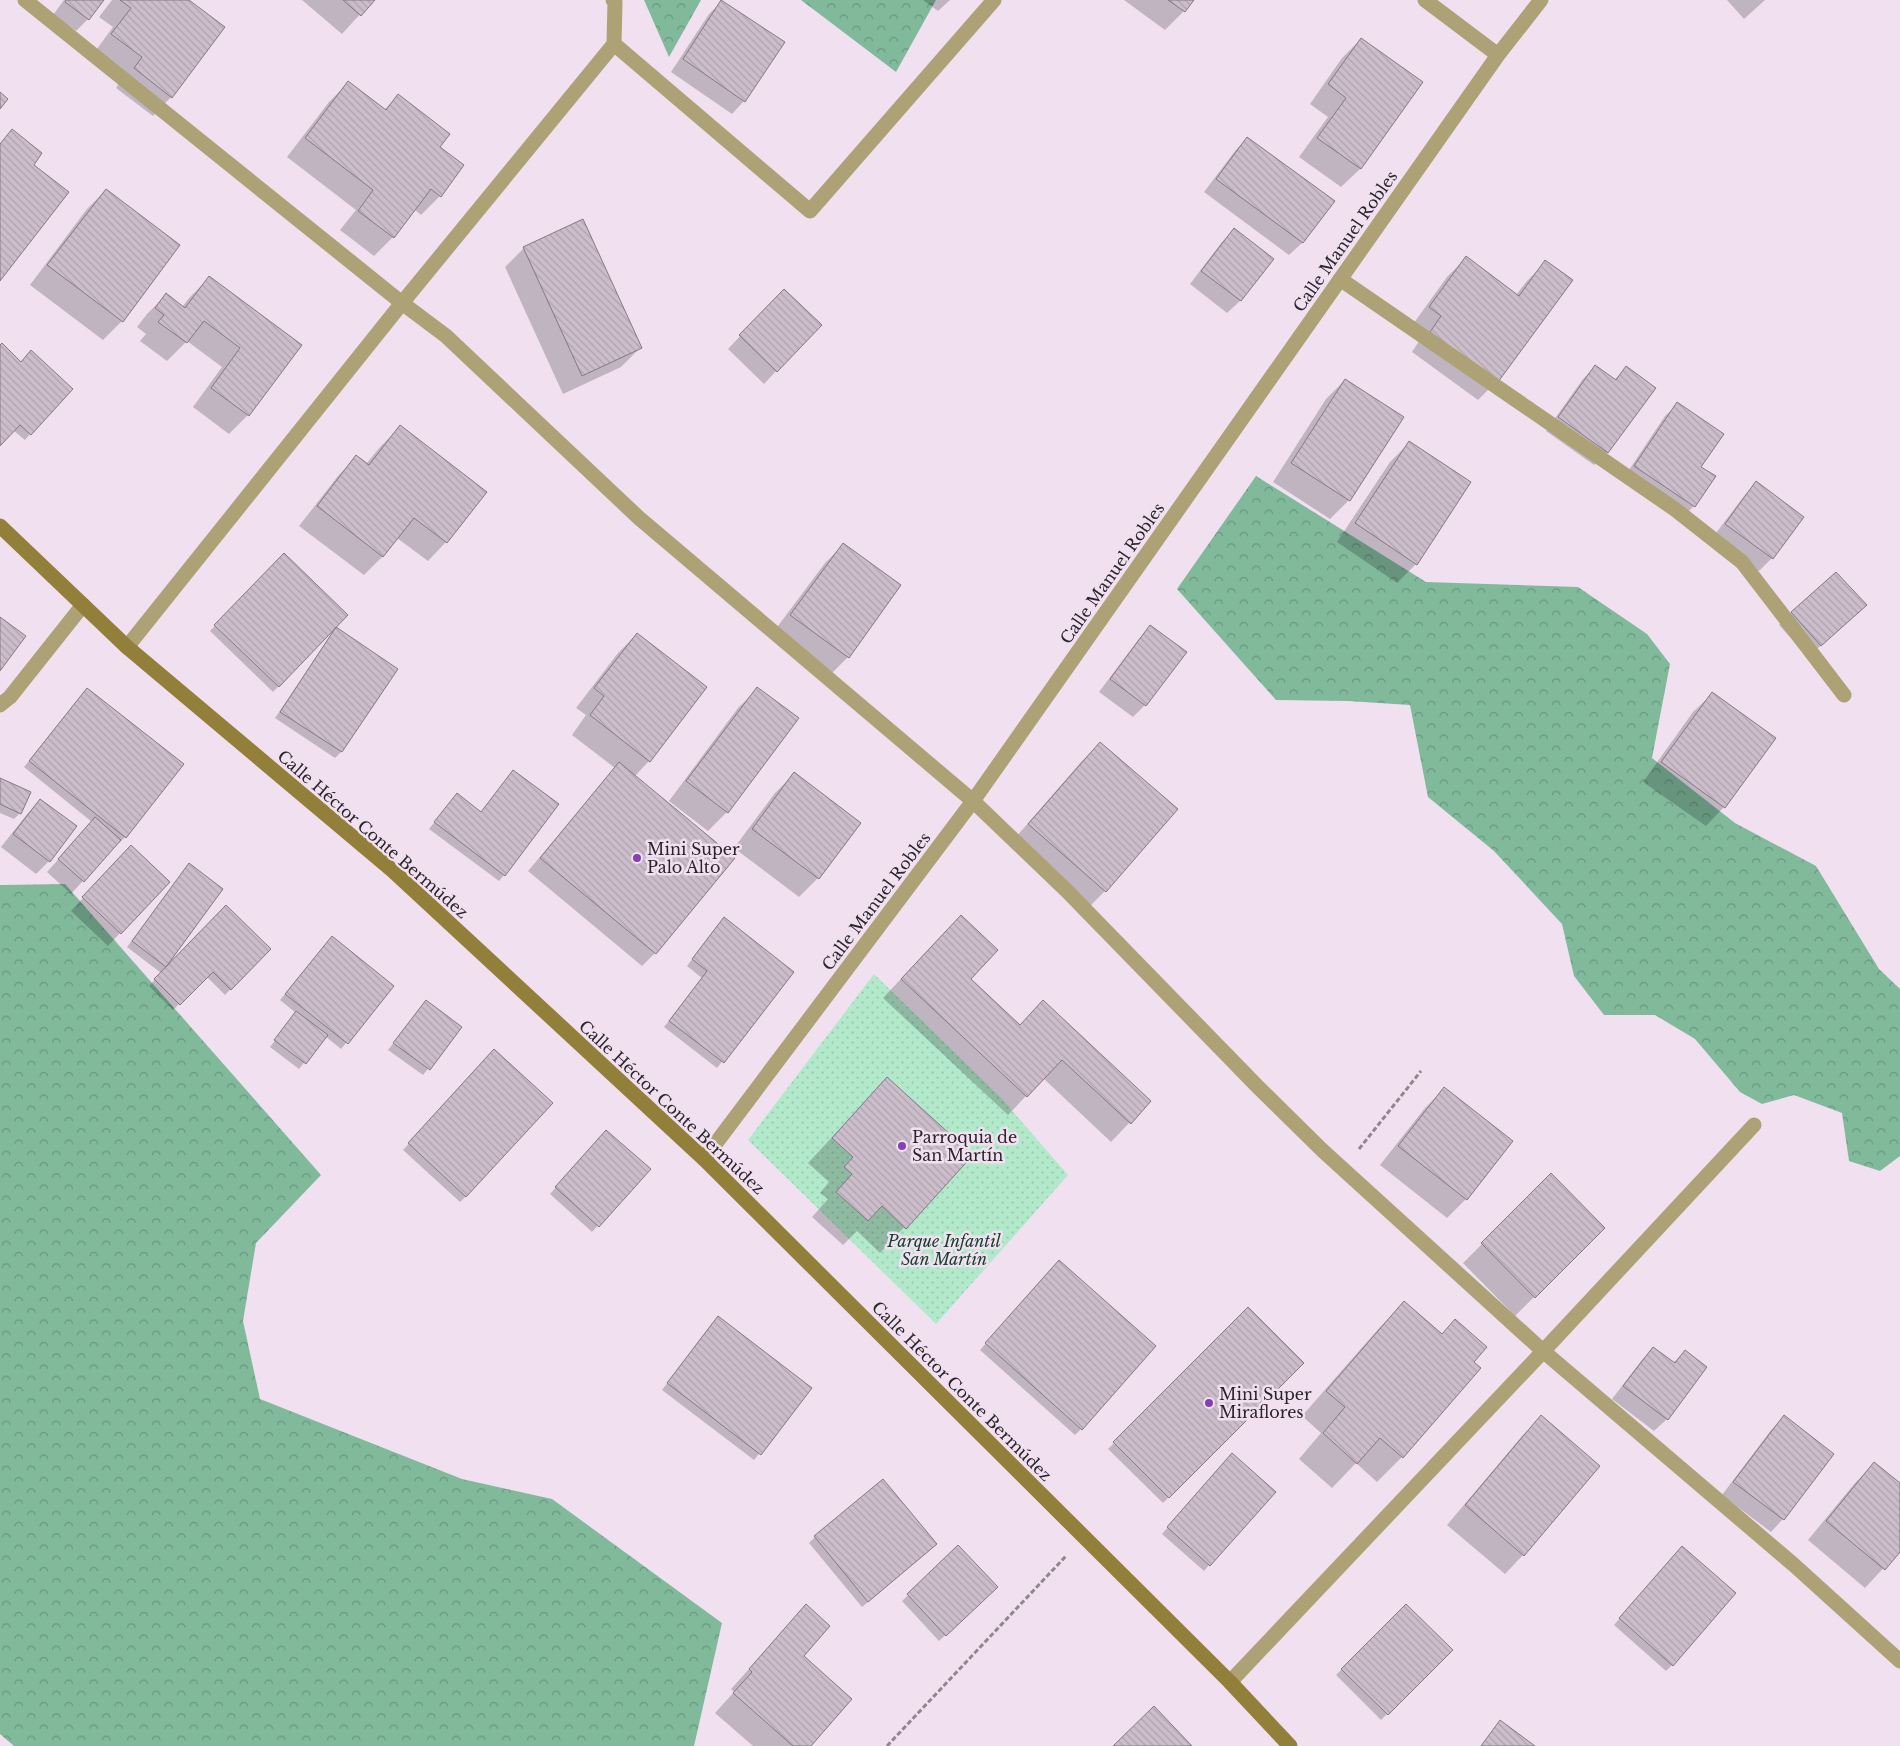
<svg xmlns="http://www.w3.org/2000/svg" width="1900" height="1746" viewBox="0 0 1900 1746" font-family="'Libre Baskerville',serif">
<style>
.forest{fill:url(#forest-crowns)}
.park{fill:url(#park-dots)}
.shadow{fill:#0003}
.building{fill:url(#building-back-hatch);stroke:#867885}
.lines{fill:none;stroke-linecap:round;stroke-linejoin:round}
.path{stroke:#908690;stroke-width:3;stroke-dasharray:5 2.5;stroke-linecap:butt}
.street{stroke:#ada176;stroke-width:15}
.secondary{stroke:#917f3a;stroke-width:15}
.poi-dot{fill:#8740b3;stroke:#f1e1f0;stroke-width:2}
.labels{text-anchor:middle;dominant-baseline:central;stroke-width:5;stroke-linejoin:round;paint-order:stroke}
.street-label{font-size:16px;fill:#2a252a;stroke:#f1e1f0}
.poi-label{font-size:16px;fill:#2a252a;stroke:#f1e1f0;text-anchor:start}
.park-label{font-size:16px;font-style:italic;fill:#13422d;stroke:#f1e1f0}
</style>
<defs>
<pattern id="forest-crowns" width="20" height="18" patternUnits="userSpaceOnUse" patternTransform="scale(1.25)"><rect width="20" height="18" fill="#80ba9b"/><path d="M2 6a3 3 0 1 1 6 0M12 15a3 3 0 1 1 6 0" fill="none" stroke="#69977f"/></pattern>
<pattern id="park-dots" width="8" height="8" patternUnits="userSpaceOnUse" patternTransform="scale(1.25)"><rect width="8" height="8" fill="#b1e9ca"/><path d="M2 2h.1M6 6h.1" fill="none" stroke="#98c8ae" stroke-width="1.8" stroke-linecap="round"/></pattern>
<pattern id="building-back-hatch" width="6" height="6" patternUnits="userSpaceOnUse" patternTransform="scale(1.25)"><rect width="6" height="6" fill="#ccbdcb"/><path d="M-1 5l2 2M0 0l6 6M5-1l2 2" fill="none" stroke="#afa2ae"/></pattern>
</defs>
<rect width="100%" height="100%" fill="#f1e1f0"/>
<path class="forest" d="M644,0h57l-32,57z
M801,0h135l-40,72z
M1256,476l170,106 152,5 69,47 23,30 -18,94 83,65 81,43 63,103 21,20v167l-20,15 -31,-10 -7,-48 -48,-18 -32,9 -22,-12 -45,-53 -40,-24h-51l-30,-39 -12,-52 -68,-73 -66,-54 -18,-92 -62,-4 -72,-1 -99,-111z
M65,884l256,291 -65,68 -13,78 17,78 202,80 90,20 170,124 -28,123h-680l-14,-12v-849z"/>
<path class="park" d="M874,974l127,124 67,77 -132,149 -188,-184z"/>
<path class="shadow" d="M64,0h38l-14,19 -12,12 -23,-16z
M112,0h75l-16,97 -18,19 -37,-28 8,-12 -30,-23 19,-26 -14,-10z
M302,0h71l-31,34z
M923,0h27l-12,11z
M1124,0h68l-8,11 -19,19z
M1727,0h38l-21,19z
M722,1l22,100 -12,13 -61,-42 38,-58z
M1361,39l60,43 -61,87 -19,18 -42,-30 29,-40 -18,-13 32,-46z
M348,83l36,27 14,-14 40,51 2,49 -19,19 -7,-6 -21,28 -19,19 -34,-26 16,-20 -69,-53 42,-55z
M1247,138l86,63 -31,42 -13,12 -85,-63 31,-41z
M106,190l16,131 -19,19 -73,-55 57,-76z
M1234,230l38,29 -32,42 -13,12 -37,-29 32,-42z
M524,248l116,100 -19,19 -58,27 -58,-127z
M1466,258l50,37 11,-14 19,-19 -49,119 -19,19 -66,-48 11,-17 -12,-8 36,-50z
M209,278l91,67 -52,70 -19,19 -36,-27 29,-40 -35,-26 -20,20 -27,-20 6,-7 -9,-7 10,-13 19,-19 16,12 8,-10z
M771,303l5,68 -12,13 -36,-35z
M0,347l30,87 -5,6 -12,-10 -13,14z
M1595,367l19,13 12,-12 28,20 -47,65 -13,12 -48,-34 37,-52z
M1345,380l57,37 -53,83 -19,19 -57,-37 53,-83z
M1678,404l21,63 -5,39 -13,13 -58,-40 42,-63z
M400,427l46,115 -18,19 -31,-23 -14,18 -19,19 -65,-49 39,-50 18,-19 10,7 15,-18z
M1409,443l7,121 -19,19 -60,-41 53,-80z
M1756,483l46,34 -30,41 -13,13 -46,-34 31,-41z
M844,544l56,42 -52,71 -19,19 -57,-42 53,-71z
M284,554l62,61 -73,77 -63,-61z
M1792,612l60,6 -44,39 -29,-32z
M1150,627l-5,78 -12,12 -34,-25 39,-52z
M336,629l61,40 -56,83 -6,6 -60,-40 56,-83z
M637,634l12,127 -15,16 99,81 -78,95 -13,13 -114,-95 87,-103 -43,-33 14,-20 -10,-7 42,-55z
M87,689l95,76 -57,72 -6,6 -1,-1 -47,52 -24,-22 45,-50 -68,-55z
M757,689l-30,123 -19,19 -39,-30 69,-93z
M1712,694l12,113 -18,19 -63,-44 50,-70z
M1100,743l76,67 -71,81 -19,19 -76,-66 71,-82z
M513,772l-9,103 -5,6 -70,-52 28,-35 24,18z
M794,774l65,49 -41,55 -19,19 -65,-49 41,-55z
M0,779l20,34 -6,6 -14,-6z
M40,800l35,27 -26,34 -13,13 -35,-27 27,-34z
M118,860l2,73 -12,13 -37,-35z
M189,865l33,24 -57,77 104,-17 -44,46 -18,-18 -34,33 -24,-24 12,-13 -34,-26z
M718,925l75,47 -76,96 -53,-41 38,-49 -15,-12z
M942,935l27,44 51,47 130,75 -39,41 -68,-64 -35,37 -125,-117z
M326,944l67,42 -52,63 -16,-13 -26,33 -29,-22 26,-34 -16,-13z
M426,1002l34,26 -37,47 -35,-25z
M488,1057l-22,139 -6,6 -57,-52z
M887,1078l84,77 -91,98 -23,-22 -14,14 -31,-28 16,-18 -8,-6 9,-11 -21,-19z
M1444,1089l67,52 -45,58 -19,19 -67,-53 45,-57z
M600,1137l49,32 -57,63 -42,-38z
M1551,1175l52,53 -88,88 -52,-53z
M1053,1267l28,162 -6,6 -95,-85z
M1404,1303l37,32 -39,122 -25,25 -21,-19 -24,25 -33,-29 22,-26 -19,-17 78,-89z
M1248,1309l54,54 -139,140 -55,-54z
M712,1323l99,65 -57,72 -92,-70z
M1653,1348l20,15 12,-12 -18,68 -13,12 -42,-32 29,-38z
M1541,1417l-18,138 -18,19 -58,-49 75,-89z
M1784,1417l-1,102 -12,13 -49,-37 49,-65z
M1227,1461l-18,104 -5,6 -42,-37z
M1874,1464l26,21v65l-35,38 -57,-48 47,-57z
M815,1537l115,13 -68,57 -53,-64z
M958,1547l38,40 -57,54 -37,-40z
M1676,1553l-4,112 -6,6 -52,-46z
M1406,1605l45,45 -70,70 -45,-45z
M806,1606l-4,50 8,90h-57l-38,-33 19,-21 -3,-3z"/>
<path class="building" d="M66,0h38l-15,20 -24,-18z
M120,0h69l36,27 -53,71 -38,-30 8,-11 -31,-23 20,-26z
M343,0h32l-14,16z
M721,0l64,42 -40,60 -62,-43z
M1168,0h26l-9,12z
M1361,38l62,44 -62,87 -44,-31 29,-40 -18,-14z
M348,81l38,29 12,-16 52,40 -10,13 24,18 -23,32 -10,-8 -37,49 -36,-27 15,-21 -68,-52z
M0,92l8,7 -8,10z
M12,129l30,24 -8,12 35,27 -69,89v-137z
M1247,137l88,64 -32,42 -87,-64z
M106,189l74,56 -57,77 -76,-57z
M583,219l59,129 -60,28 -59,-129z
M1234,228l40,31 -33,42 -40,-30z
M1466,256l53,40 26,-36 28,20 -75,102 -68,-50 11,-16 -12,-9z
M209,276l93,69 -53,71 -38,-28 29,-40 -36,-27 -17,22 -29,-21 6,-7 -9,-7 11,-15 19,15z
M784,289l38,36 -45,47 -38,-37z
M2,343l19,19 10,-12 42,39 -42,46 -11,-10 -20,21v-101z
M1595,365l21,15 10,-14 30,22 -48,65 -50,-36z
M1345,379l59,38 -54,84 -59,-38z
M1677,402l47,32 -23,33 15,9 -21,31 -61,-41z
M400,425l87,67 -40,51 -33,-25 -31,39 -66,-51 39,-51 13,10z
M1409,441l62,41 -54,83 -62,-42z
M1756,481l48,36 -31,42 -48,-35z
M843,543l58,42 -52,73 -59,-43z
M284,553l64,62 -69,72 -65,-62z
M1836,572l31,33 -46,41 -30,-34z
M0,617l26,19 -26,35z
M1150,625l37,27 -41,54 -36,-27z
M336,627l62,42 -56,83 -62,-40z
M637,633l70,54 -57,75 -60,-47 14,-19 -10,-8z
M757,687l42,31 -71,95 -42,-32z
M87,688l97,76 -58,74 -97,-77z
M1712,692l64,46 -51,70 -64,-46z
M1100,742l78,67 -72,83 -78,-68z
M619,762l116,96 -79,96 -116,-96z
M513,770l46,34 -54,72 -71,-54 23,-29 24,19z
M794,772l67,51 -42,56 -67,-50z
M0,778l31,14 -10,22 -21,-10z
M40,799l37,27 -27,36 -37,-28z
M95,817l26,23 -37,42 -26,-23z
M131,845l39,37 -49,52 -39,-37z
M189,863l34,26 -57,78 -34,-26z
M226,905l45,44 -40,41 -18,-18 -33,33 -26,-26z
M961,915l37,35 -27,29 49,46 23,-25 108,101 -20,23 -69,-64 -35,37 -126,-118z
M724,917l70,55 -70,91 -55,-42 38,-50 -15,-12z
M332,936l62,50 -46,58 -63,-50z
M426,1000l36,27 -32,43 -37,-27z
M296,1011l32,24 -22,29 -32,-24z
M494,1049l59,54 -87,94 -58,-54z
M887,1077l86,78 -67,74 -24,-23 -14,15 -32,-29 16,-18 -8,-7 9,-10 -21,-19z
M1444,1087l69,54 -46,59 -69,-54z
M606,1130l45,39 -52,58 -44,-40z
M1551,1173l54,55 -70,70 -54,-55z
M1059,1260l97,86 -74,84 -97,-87z
M1404,1301l38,33 13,-15 32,28 -13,15 7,6 -78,90 -23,-20 -23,26 -34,-31 22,-26 -19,-16z
M1248,1307l56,56 -135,135 -56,-56z
M718,1316l94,72 -51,67 -94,-72z
M1653,1347l22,16 10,-13 22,17 -39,53 -45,-34z
M1541,1415l59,51 -76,90 -59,-51z
M1784,1415l50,39 -50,66 -51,-38z
M1232,1453l44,39 -66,74 -43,-39z
M1874,1462l26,21v69l-15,18 -59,-49z
M883,1479l54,65 -69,58 -54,-66z
M958,1545l40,42 -52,49 -39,-42z
M1682,1546l54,47 -63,73 -54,-48z
M806,1604l24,22 -26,30 48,43 -41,47h-18l-60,-53 19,-21 -3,-3z
M1406,1604l47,46 -65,65 -47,-46z
M1154,1706l38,40h-79z
M1500,1720l35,26h-54z"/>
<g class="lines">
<path class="path" d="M1359,1149l62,-78
M887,1746l179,-190"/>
<path class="street" d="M25,0l377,303 44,33 193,182 334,283 94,90 191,196 64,63 221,201 251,214 106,96
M613,0l2,2 -1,42
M1425,0l73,55
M614,44l196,167 184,-211
M1340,279l336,231 66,52 102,133
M127,647l275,-344 212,-259
M0,705l10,-8 73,-92
M704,1159l269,-358 525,-746 43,-55
M1230,1682l304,-321 220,-236"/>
<path class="secondary" d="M0,526l127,121 265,223 312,289 526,523 60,64"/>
</g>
<g class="poi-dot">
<circle cx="637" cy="858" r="5"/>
<circle cx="902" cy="1146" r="5"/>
<circle cx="1209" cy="1403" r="5"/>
</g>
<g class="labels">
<g class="street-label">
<text transform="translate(1345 241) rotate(-55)">Calle Manuel Robles</text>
<text transform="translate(1112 573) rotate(-55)">Calle Manuel Robles</text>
<text transform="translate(373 834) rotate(41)">Calle Héctor Conte Bermúdez</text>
<text transform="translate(876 901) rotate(-53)">Calle Manuel Robles</text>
<text transform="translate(672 1107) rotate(43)">Calle Héctor Conte Bermúdez</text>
<text transform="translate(962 1391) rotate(45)">Calle Héctor Conte Bermúdez</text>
</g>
<g class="poi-label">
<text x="647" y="849">Mini Super<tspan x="647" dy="18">Palo Alto</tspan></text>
<text x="912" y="1137">Parroquia de<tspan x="912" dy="18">San Martín</tspan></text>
<text x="1219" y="1394">Mini Super<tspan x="1219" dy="18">Miraflores</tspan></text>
</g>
<g class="park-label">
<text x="944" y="1241">Parque Infantil<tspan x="944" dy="18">San Martín</tspan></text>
</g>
</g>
</svg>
